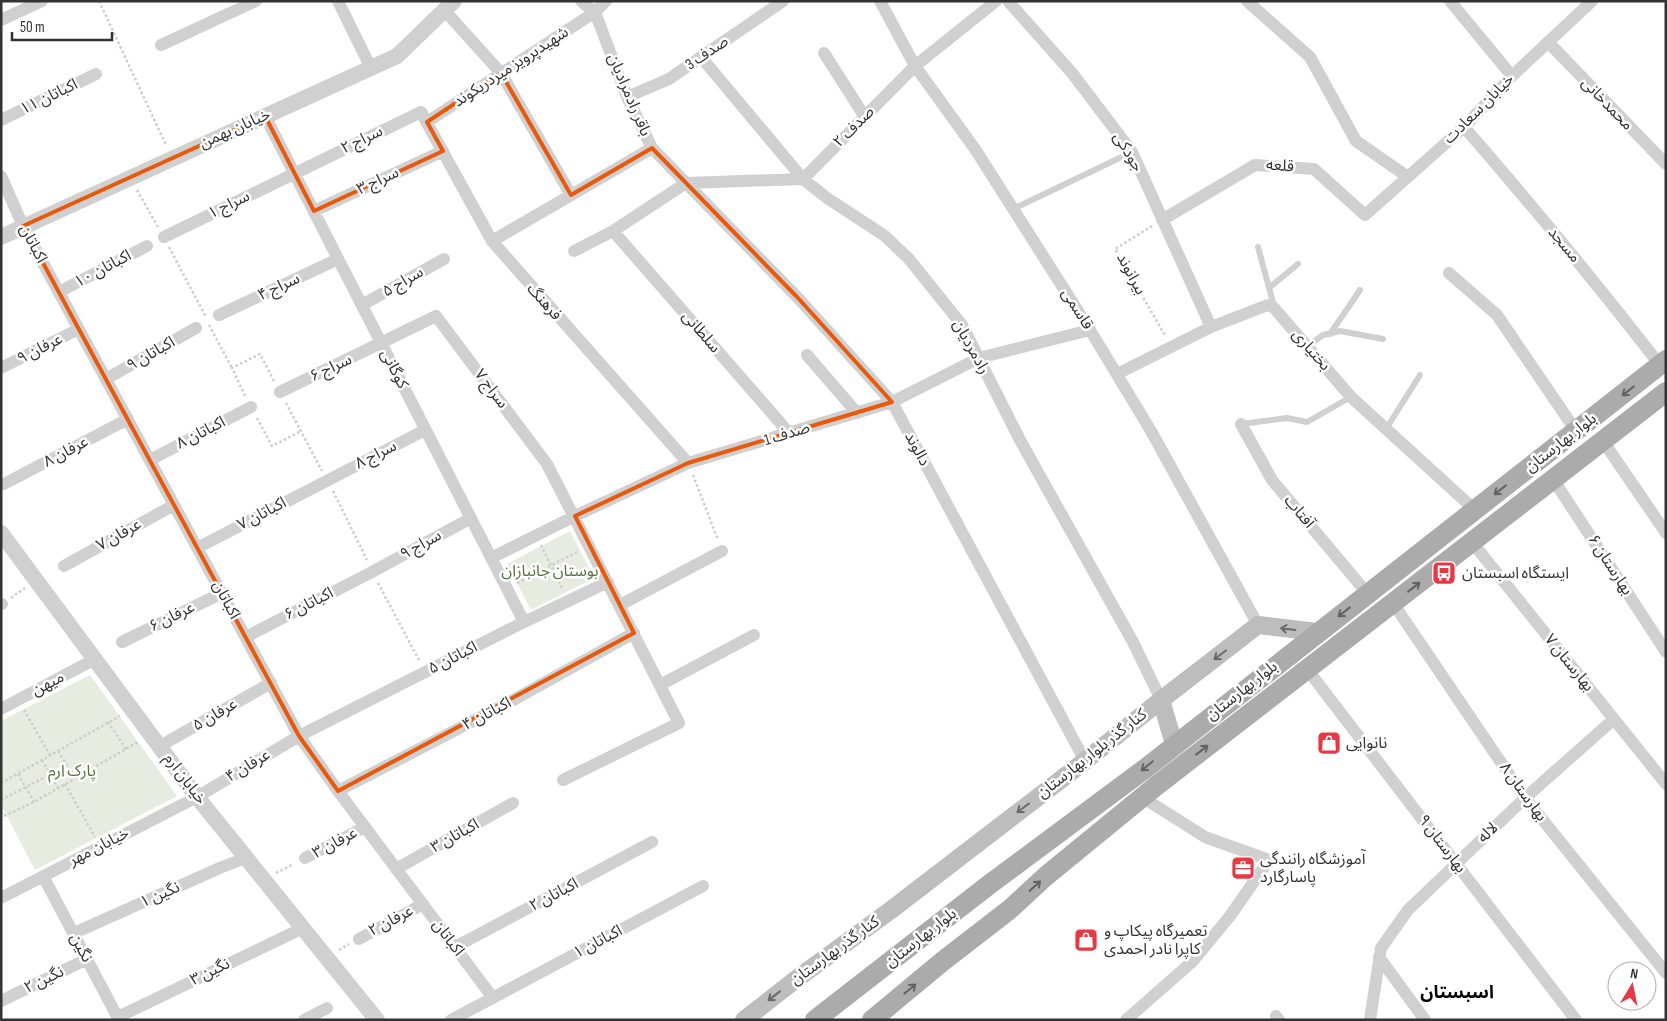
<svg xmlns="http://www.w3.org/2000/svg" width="1667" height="1021" viewBox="0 0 1667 1021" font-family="'Sofia Sans Condensed','Noto Sans Arabic',sans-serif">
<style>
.green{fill:#e6ecdf}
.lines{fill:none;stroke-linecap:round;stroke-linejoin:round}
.path{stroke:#cdcdcd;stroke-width:2.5;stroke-dasharray:2.5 2.5;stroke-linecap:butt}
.service{stroke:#d0d0d0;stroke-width:6}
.minor{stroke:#d0d0d0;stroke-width:12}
.tertiary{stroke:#d0d0d0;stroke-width:16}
.secondary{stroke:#bdbdbd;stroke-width:18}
.primary{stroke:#ababab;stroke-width:20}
.oneway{stroke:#636363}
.oneway2{stroke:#6a6a6a}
.marked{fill:none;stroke:#e8590c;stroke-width:4;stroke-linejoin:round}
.labels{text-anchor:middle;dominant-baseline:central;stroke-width:5;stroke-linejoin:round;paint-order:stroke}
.street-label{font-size:16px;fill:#333;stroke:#fff}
.park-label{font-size:16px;fill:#56703f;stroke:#fff}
.poi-label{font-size:16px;fill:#333;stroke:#fff;text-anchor:start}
.neighbourhood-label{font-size:18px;font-weight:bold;fill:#000;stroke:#fff}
</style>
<rect width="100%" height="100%" fill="#fff"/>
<path class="green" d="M570,531l24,47 -63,32 -24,-46z
M90,675l87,121 -142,74 -34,-65v-84z"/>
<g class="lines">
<path class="path" d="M99,1l67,144
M137,190l21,37
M1152,226l-37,23 51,88
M169,247l37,70
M209,325l23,43
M245,396l-13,-28 28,-14 15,29
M286,403l36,68
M257,418l15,28 29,-15
M693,475l25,65
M333,491l34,69
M541,545l22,45
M378,583l42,79
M517,583l62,-32
M11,598l14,-10
M24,710l26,45
M108,722l18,27
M58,751l17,27
M42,760l16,28
M18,774l16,28
M1,783l119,-67
M65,784l30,53
M1,800l50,-26
M1,812l3,4 30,-14 104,-60
M276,873l18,-9
M339,950l10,-6"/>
<path class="service" d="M1013,209l119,-57
M1258,247l16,59
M1269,288l29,-24
M1330,334l30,-44
M1308,346l15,-11 17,-4 43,8
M1241,424l46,-6 20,4 44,-25
M1386,429l34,-54"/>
<path class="minor" d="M338,1l33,67
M581,1l14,11 32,85 25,51 146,150 94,104 193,359
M880,1l35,65 60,83 115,181 61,101 107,194
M1008,1l64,72 60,79 79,175
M1247,1l63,56 46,84 52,36
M1450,1l62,75
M445,11l56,62 70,122
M1,20l41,-19
M1549,43l117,121
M161,45l95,-44
M824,53l41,64
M701,57l102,122 24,19 58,38 24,23 53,66 59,117 112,200 28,58
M627,97l42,-18 114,-78
M265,116l259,506
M1,120l95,-46
M427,122l168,-110 11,-11
M1464,127c68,78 133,157 196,238
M1,176l22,50 276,510 39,55 155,207
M686,183l117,-4 112,-113 81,-65
M314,211l129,-60
M1162,220l93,-55 59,4 51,46 99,-88 48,-51 80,-75
M613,231l177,203
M164,237l257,-125 71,129 196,222
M492,241l160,-93
M574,251l39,-20 73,-48
M1449,273l48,42 79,116
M59,292l88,-46
M362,305l82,-46
M219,315l119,-56
M807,355l50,58
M1,368l78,-39
M1117,374l94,-47 54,-21 5,-1 4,3 77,89 124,113
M106,379l90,-51
M280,392l156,-76 111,148 132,259 -116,57
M1241,424l31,56 95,113
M1603,441l63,92
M150,460l101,-53
M1553,479l113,173
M4,484l124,-65
M1472,542l194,242
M197,548l228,-118
M491,558l84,-42 113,-53 204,-61 87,-44 111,-28
M64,566l110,-61
M1393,603l132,195 141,175
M1,604h1
M620,605l102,-54
M246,637l126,-65 99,-54
M122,642l100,-49
M1307,669l269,351
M660,685l94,-50
M1,709l94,-50
M160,746l111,-63
M338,791l166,-86 130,-72
M305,858l60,-31
M396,869l117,-66
M43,876l76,144
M1,898l196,-101 102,-61 225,-114 84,-40
M74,933l148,-66 24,-9
M359,939l64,-35
M455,947l197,-105
M1379,957l46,63
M1,1001l86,-42
M1276,1016l3,4
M118,1017l185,-89
M304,1020l23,-12
M451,1020l252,-134
M1126,1020l67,-59 37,-45 39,-56 -64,-23 -63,-40
M1370,1020l11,-72 27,-38 117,-112 89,-79"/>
<path class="tertiary" d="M1,237l396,-181 57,-55
M1,533l196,264 180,223"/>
<path class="secondary" d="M1161,700l13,44
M744,1020l51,-40 96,-70 194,-149 76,-61 97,-75 59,7"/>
<path class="primary" d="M815,1020l175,-136 156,-116 520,-408
M872,1020l71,-59 66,-51 37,-34 110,-90 510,-394"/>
</g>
<defs><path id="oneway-shaft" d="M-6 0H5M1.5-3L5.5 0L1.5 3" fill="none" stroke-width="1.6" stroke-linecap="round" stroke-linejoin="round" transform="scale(1.25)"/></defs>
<g class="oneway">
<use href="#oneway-shaft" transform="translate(1628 391) rotate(142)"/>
<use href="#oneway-shaft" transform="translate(1500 490) rotate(142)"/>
<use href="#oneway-shaft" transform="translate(1414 587) rotate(-38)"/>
<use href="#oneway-shaft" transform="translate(1344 612) rotate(142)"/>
<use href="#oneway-shaft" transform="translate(1202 750) rotate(-38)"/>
<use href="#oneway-shaft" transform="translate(1147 766) rotate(141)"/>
<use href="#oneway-shaft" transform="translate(1035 886) rotate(-42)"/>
<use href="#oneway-shaft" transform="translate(910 989) rotate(-40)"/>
</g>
<g class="oneway2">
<use href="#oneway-shaft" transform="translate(1288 629) rotate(-173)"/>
<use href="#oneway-shaft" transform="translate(1220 655) rotate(143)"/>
<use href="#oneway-shaft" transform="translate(1023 808) rotate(143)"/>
<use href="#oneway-shaft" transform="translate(774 996) rotate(142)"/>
</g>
<path class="marked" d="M501,73l70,122 81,-47 146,150 94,104 -204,61 -113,53 59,117 -296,158 -39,-55 -276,-510 242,-110 49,95 129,-60 -16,-29z"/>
<defs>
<g id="bus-square" transform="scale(1.25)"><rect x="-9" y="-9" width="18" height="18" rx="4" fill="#e63946" stroke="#fff"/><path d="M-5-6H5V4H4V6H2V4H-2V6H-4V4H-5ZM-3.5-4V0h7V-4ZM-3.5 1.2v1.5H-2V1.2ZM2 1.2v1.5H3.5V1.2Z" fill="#fff"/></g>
<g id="shop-square" transform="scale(1.25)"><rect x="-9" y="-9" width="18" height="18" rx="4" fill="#e63946" stroke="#fff"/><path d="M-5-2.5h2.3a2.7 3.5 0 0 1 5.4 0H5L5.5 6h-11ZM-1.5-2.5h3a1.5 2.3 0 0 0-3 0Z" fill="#fff"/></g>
<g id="office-square" transform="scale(1.25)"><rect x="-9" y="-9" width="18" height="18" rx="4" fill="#e63946" stroke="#fff"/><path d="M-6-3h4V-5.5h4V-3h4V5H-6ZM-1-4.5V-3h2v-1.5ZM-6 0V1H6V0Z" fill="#fff"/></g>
</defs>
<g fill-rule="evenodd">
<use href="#bus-square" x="1444" y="573"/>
<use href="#shop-square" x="1329" y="743"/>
<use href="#office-square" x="1243" y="868"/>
<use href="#shop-square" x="1086" y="940"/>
</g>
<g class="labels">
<g class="street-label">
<text transform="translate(707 53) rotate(-34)">صدف 3</text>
<text transform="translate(511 67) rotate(-33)">شهیدپرویز میردریکوند</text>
<text transform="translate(629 95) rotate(67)">باقر رادمرادیان</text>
<text transform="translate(49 97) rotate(-26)">اکباتان ۱۱</text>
<text transform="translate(1607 104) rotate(46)">محمدخانی</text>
<text transform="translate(1479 109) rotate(-45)">خیابان سعادت</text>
<text transform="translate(854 127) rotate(-45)">صدف ۲</text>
<text transform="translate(235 129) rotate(-24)">خیابان بهمن</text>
<text transform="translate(362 140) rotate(-26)">سراج ۲</text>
<text transform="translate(1128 152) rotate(59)">جودکی</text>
<text transform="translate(1280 166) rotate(4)">قلعه</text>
<text transform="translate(378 181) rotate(-25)">سراج ۳</text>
<text transform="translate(229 205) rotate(-26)">سراج ۱</text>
<text transform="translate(33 244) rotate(62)">اکباتان</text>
<text transform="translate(1564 245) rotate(50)">مسجد</text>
<text transform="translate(103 269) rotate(-28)">اکباتان ۱۰</text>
<text transform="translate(1131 274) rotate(62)">بیرانوند</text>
<text transform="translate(403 282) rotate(-30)">سراج ۵</text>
<text transform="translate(279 287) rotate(-25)">سراج ۴</text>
<text transform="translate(544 302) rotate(48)">فرهنگ</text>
<text transform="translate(1077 309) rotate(58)">قاسمی</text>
<text transform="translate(701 332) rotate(49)">سلطانی</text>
<text transform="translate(971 347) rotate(61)">رادمردیان</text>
<text transform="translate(40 349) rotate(-27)">عرفان ۹</text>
<text transform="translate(1311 350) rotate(49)">بختیاری</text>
<text transform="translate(151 354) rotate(-30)">اکباتان ۹</text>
<text transform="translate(331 368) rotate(-25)">سراج ۶</text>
<text transform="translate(394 369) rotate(63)">کوگانی</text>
<text transform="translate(491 389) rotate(53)">سراج ۷</text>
<text transform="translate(201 433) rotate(-27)">اکباتان ۸</text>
<text transform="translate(787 434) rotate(-17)">صدف 1</text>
<text transform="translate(1561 443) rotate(-38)">بلوار بهارستان</text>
<text transform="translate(917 449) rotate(62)">دالوند</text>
<text transform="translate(66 452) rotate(-28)">عرفان ۸</text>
<text transform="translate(376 455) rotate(-27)">سراج ۸</text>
<text transform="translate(1299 512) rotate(50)">آفتاب</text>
<text transform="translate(262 514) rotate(-28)">اکباتان ۷</text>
<text transform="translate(119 535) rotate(-29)">عرفان ۷</text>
<text transform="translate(421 545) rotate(-29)">سراج ۹</text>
<text transform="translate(1610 565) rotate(57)">بهارستان ۶</text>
<text transform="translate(226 600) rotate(62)">اکباتان</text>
<text transform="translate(309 604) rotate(-27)">اکباتان ۶</text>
<text transform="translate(172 617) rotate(-26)">عرفان ۶</text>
<text transform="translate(453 658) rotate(-27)">اکباتان ۵</text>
<text transform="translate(1569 663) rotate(51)">بهارستان ۷</text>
<text transform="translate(48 684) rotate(-28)">میهن</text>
<text transform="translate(1242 691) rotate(-38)">بلوار بهارستان</text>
<text transform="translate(487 714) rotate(-28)">اکباتان ۴</text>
<text transform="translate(215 715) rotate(-30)">عرفان ۵</text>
<text transform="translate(1092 754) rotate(-38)">کنار گذر بلوار بهارستان</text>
<text transform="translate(248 766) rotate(-31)">عرفان ۴</text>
<text transform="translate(185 779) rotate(53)">خیابان ارم</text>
<text transform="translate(1523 792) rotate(54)">بهارستان ۸</text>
<text transform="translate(1488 833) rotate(-44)">لاله</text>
<text transform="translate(455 836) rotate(-29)">اکباتان ۳</text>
<text transform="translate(335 843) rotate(-28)">عرفان ۳</text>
<text transform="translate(1442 844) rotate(53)">بهارستان ۹</text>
<text transform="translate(99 847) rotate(-27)">خیابان مهر</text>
<text transform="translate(160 895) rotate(-24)">نگین ۱</text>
<text transform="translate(554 895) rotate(-28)">اکباتان ۲</text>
<text transform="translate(391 921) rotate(-28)">عرفان ۲</text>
<text transform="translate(448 938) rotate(53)">اکباتان</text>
<text transform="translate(921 938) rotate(-38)">بلوار بهارستان</text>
<text transform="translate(598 942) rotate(-28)">اکباتان ۱</text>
<text transform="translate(81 948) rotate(62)">نگین</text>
<text transform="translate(835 951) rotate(-36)">کنار گذر بهارستان</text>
<text transform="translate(210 972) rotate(-26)">نگین ۳</text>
<text transform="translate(44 980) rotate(-26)">نگین ۲</text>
</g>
<g class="park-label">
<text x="550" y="571">بوستان جانبازان</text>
<text x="72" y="771">پارک ارم</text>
</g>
<g class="poi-label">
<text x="1462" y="573">ایستگاه اسبستان</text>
<text x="1346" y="743">نانوایی</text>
<text x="1260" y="859">آموزشگاه رانندگی<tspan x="1260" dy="18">پاسارگارد</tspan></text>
<text x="1104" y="931">تعمیرگاه پیکاپ و<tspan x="1104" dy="18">کاپرا نادر احمدی</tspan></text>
</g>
<g class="neighbourhood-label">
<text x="1457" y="992">اسبستان</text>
</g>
</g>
<rect width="1667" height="1021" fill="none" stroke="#333333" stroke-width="5"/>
<g transform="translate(1632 986) rotate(10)"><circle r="24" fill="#ffffff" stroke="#adadad"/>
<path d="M0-4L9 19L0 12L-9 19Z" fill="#e63946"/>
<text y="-8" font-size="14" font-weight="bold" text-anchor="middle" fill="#333333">N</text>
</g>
<path d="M12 32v8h100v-8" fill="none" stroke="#333333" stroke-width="2.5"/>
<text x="20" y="32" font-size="15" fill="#333333" stroke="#ffffff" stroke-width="4" paint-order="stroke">50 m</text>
</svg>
